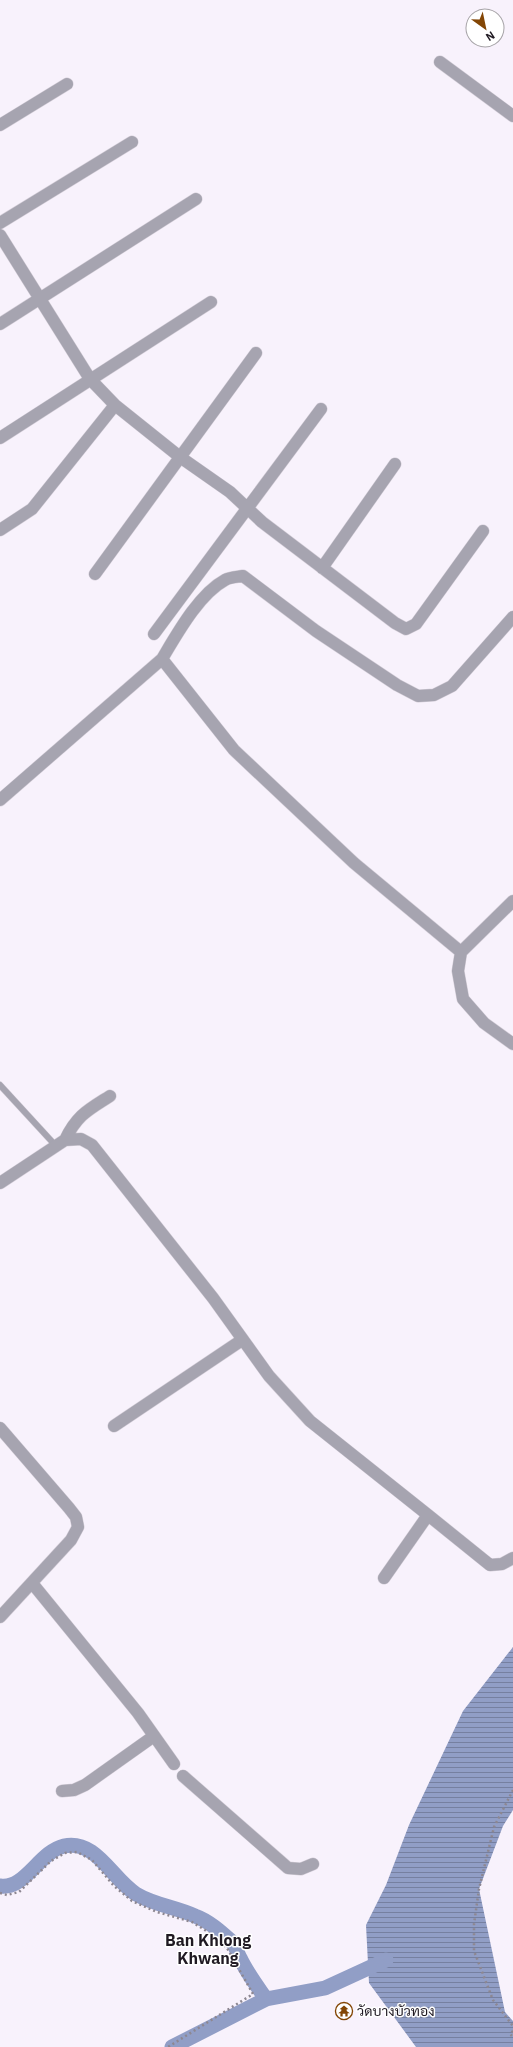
<svg xmlns="http://www.w3.org/2000/svg" width="513" height="2047" viewBox="0 0 513 2047" font-family="'IBM Plex Sans',Sarabun,sans-serif">
<style>
.water{fill:url(#water-rules)}
.lines{fill:none;stroke-linecap:round;stroke-linejoin:round}
.canal{stroke:#919ec6;stroke-width:15}
.lane-casing{stroke:#d5cfd9;stroke-width:7}
.street-casing{stroke:#d5cfd9;stroke-width:13}
.path{stroke:#8d8791;stroke-width:2.5;stroke-dasharray:2 3;stroke-linecap:butt}
.lane{stroke:#a6a4b0;stroke-width:6}
.street{stroke:#a6a4b0;stroke-width:12}
.labels{text-anchor:middle;dominant-baseline:central;stroke-width:3;stroke-linejoin:round;paint-order:stroke}
.poi-label{font-size:14px;fill:#201a23;stroke:#fff;text-anchor:start}
.quarter-label{font-size:16px;font-weight:bold;fill:#201a23;stroke:#fff}
</style>
<defs>
<pattern id="water-rules" width="6" height="5" patternUnits="userSpaceOnUse"><rect width="6" height="5" fill="#919ec6"/><path d="M0 2.5h6" fill="none" stroke="#7680a0"/></pattern>
</defs>
<rect width="100%" height="100%" fill="#f8f2fc"/>
<path class="water" d="M513,1647v163l-10,16 -24,63 26,123 8,9v26h-97l-47,-64 -3,-58 20,-40 23,-60 54,-114z"/>
<g class="lines">
<path class="canal" d="M0,1886c25,4 39,-34 64,-40 32,-7 48,33 72,48 18,11 40,13 59,22 14,5 26,16 37,26 4,4 5,11 8,16 7,15 17,28 26,41
M172,2047l94,-48 59,-11 61,-28"/>
<g class="lane-casing">
<path id="lane" d="M0,1085l56,61"/>
</g>
<g class="street-casing">
<path id="street" d="M440,62l73,54
M0,125l67,-41
M0,223l132,-81
M0,235l90,144 25,26 65,52 50,35 32,30 133,101 11,6 10,-5 67,-93
M0,324l196,-125
M0,438l211,-136
M0,530l32,-21 83,-104
M322,568l73,-104
M95,574l161,-221
M154,634l167,-225
M162,659l72,91 120,113 107,89
M0,800l162,-141c15,-25 37,-65 63,-79 5,-3 12,-3 18,-4l73,55 81,54 21,11 16,-1 18,-9 61,-69
M513,901l-52,51 -3,19 5,28 21,24 29,21
M65,1140c12,-25 23,-30 45,-44
M0,1183l65,-43 16,-1 11,6 121,153 56,78 41,45 118,94 -44,63
M114,1426l128,-86
M0,1428l69,80 7,9 2,10 -7,13 -71,77
M428,1515l62,50 12,-1 11,-6
M32,1583l106,130 36,51
M183,1776l105,92 13,1 12,-5
M62,1791l12,-1 11,-5 69,-49"/>
</g>
<path class="path" d="M513,1790l-19,37 -15,62 -5,35v27l19,49 20,26
M0,1893l7,2 12,-3 32,-31 14,-8 12,-1 15,8 22,26 18,15 25,11 35,10 13,8 22,18 26,46 -85,53
M513,2031l-3,3 3,3"/>
<use href="#lane" class="lane"/>
<use href="#street" class="street"/>
</g>
<defs>
<g id="temple-ring" transform="scale(0.9)"><circle r="9.5" fill="#fff" stroke="#834605" stroke-width="1.5"/><path d="M0-6L5-2H3V0L6.5 2.5H4V6H1.5V3h-3V6H-4V2.5H-6.5L-3 0V-2H-5Z" fill="#834605"/></g>
</defs>
<g fill-rule="evenodd">
<use href="#temple-ring" x="344" y="2011"/>
</g>
<g class="labels">
<g class="poi-label">
<text x="357" y="2011">วัดบางบัวทอง</text>
</g>
<g class="quarter-label">
<text x="208" y="1940">Ban Khlong<tspan x="208" dy="18">Khwang</tspan></text>
</g>
</g>
<g transform="translate(485 28) rotate(147)"><circle r="19" fill="#ffffff" stroke="#a6a3a7"/>
<path d="M0-3L7 15L0 10L-7 15Z" fill="#834605"/>
<text y="-6" font-size="11" font-weight="bold" text-anchor="middle" fill="#201a23">N</text>
</g>
</svg>
